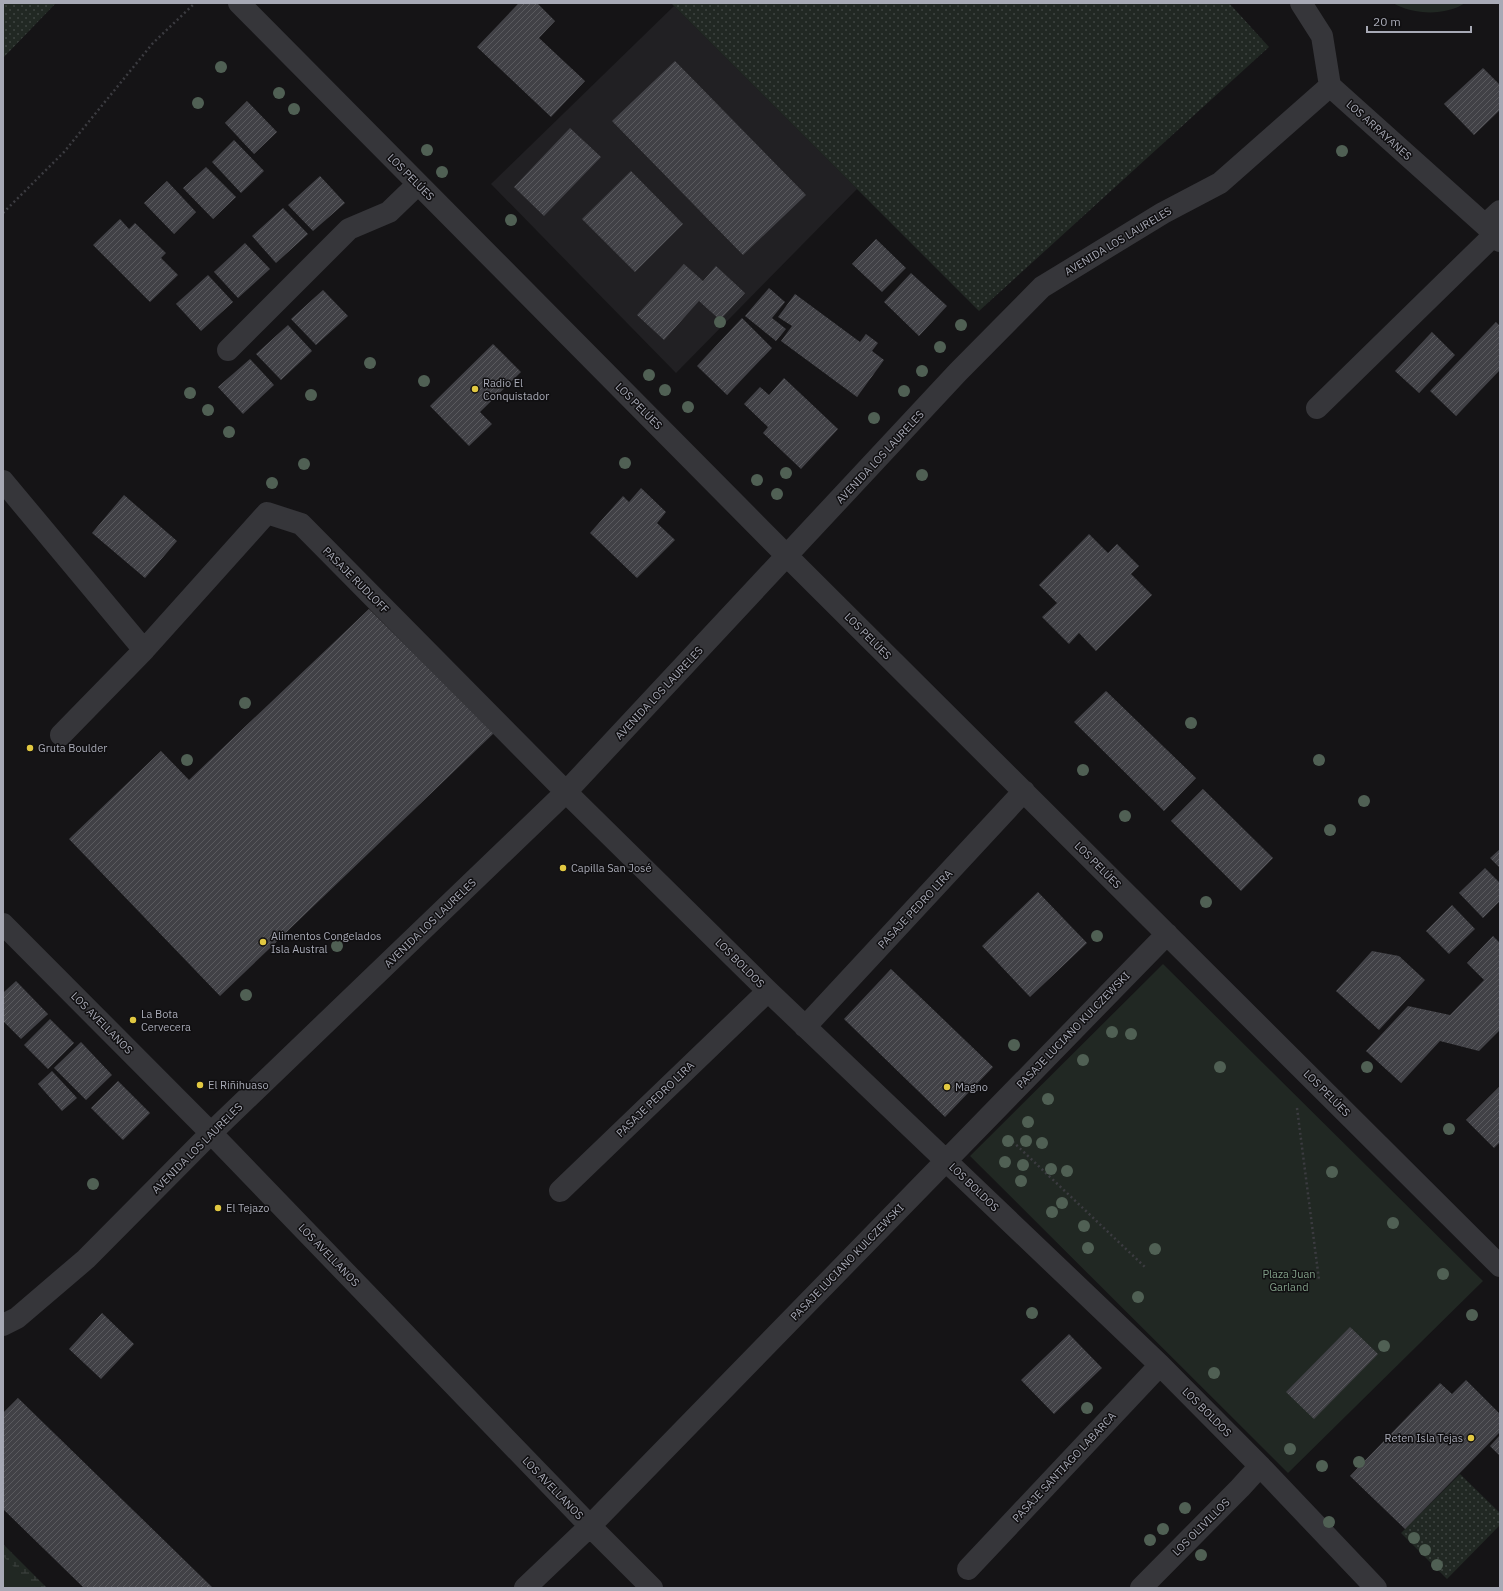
<svg xmlns="http://www.w3.org/2000/svg" width="1503" height="1591" viewBox="0 0 1503 1591" font-family="'IBM Plex Sans',sans-serif">
<style>
.built{fill:#212023}
.grass{fill:url(#grass-dots)}
.wetland{fill:url(#wetland-marsh)}
.park{fill:#212823}
.building{fill:url(#building-hatch)}
.lines{fill:none;stroke-linecap:round;stroke-linejoin:round}
.path{stroke:#3c3c41;stroke-width:2.5;stroke-dasharray:2 3;stroke-linecap:butt}
.minor{stroke:#36363a;stroke-width:22}
.tree{fill:#506054}
.poi-dot{fill:#e1c841;stroke:#100f11;stroke-width:1.5}
.labels{text-anchor:middle;dominant-baseline:central;stroke-width:3;stroke-linejoin:round;paint-order:stroke}
.street-label{font-size:11px;fill:#a7a9b5;stroke:#100f11}
.poi-label{font-size:11px;fill:#a7a9b5;stroke:#100f11;text-anchor:start}
.park-label{font-size:11px;fill:#809e87;stroke:#100f11}
</style>
<defs>
<pattern id="grass-dots" width="8" height="8" patternUnits="userSpaceOnUse"><rect width="8" height="8" fill="#212823"/><path d="M2 2h.1M6 6h.1" fill="none" stroke="#3e4441" stroke-width="1.8" stroke-linecap="round"/></pattern>
<pattern id="wetland-marsh" width="20" height="14" patternUnits="userSpaceOnUse"><rect width="20" height="14" fill="#212823"/><path d="M1 5h8M5 5V1M11 12h8M15 12V8" fill="none" stroke="#3e4441"/></pattern>
<pattern id="building-hatch" width="6" height="6" patternUnits="userSpaceOnUse"><rect width="6" height="6" fill="#414146"/><path d="M-1 1l2-2M0 6l6-6M5 7l2-2" fill="none" stroke="#5a5a5e"/></pattern>
</defs>
<rect width="100%" height="100%" fill="#151416"/>
<path class="built" d="M674,6l183,183 -181,184 -185,-189z"/>
<path class="grass" d="M3,3h53l-53,55z
M671,3h558l40,44 -290,264z
M1460,1474l40,39v12l-53,54 -46,-46z"/>
<path class="wetland" d="M3,1544l44,44h-44z"/>
<path class="park" d="M1393,3h72c-19,13 -52,12 -72,0z
M1163,964l320,317 -195,192 -318,-317z
M3,1556l32,32h-32z"/>
<path class="building" d="M519,3h18l18,18 -16,17 46,43 -34,36 -74,-70z
M675,61l131,134 -63,60 -131,-134z
M1483,68l17,17v25l-26,25 -30,-31z
M247,101l30,31 -23,22 -29,-31z
M570,128l31,29 -57,59 -30,-29z
M234,140l30,31 -23,22 -29,-31z
M206,167l30,30 -23,22 -30,-31z
M631,171l52,53 -48,48 -53,-53z
M320,176l25,27 -32,28 -25,-26z
M167,181l29,31 -22,22 -30,-31z
M283,208l25,26 -32,29 -24,-27z
M120,219l9,10 6,-6 31,30 -5,5 17,17 -28,27 -57,-57z
M876,239l30,29 -24,24 -30,-28z
M245,243l25,26 -32,29 -24,-26z
M684,264l19,17 13,-15 29,27 -25,27 -21,-19 -35,39 -27,-25z
M911,273l36,33 -28,30 -35,-34z
M208,275l25,27 -32,29 -25,-27z
M769,288l16,14 -13,16 14,11 -10,12 -31,-25z
M323,290l25,26 -32,29 -25,-26z
M795,294l65,48 6,-8 12,9 -6,8 12,9 -27,37 -76,-56 11,-15 -14,-9z
M742,318l30,30 -45,47 -30,-29z
M1496,322l4,4v44l-44,46 -26,-25z
M288,325l24,26 -31,29 -25,-26z
M1432,332l23,23 -36,38 -24,-22z
M493,344l28,28 -41,40 12,12 -23,22 -39,-40z
M250,359l24,26 -31,29 -25,-27z
M784,378l54,51 -37,40 -38,-36 5,-6 -24,-23 16,-17 9,8z
M641,488l25,24 -9,11 18,17 -38,38 -47,-45 33,-37 6,6z
M124,495l53,46 -32,37 -53,-45z
M1089,534l19,19 9,-9 22,22 -8,8 21,21 -56,56 -17,-18 -10,11 -27,-27 15,-14 -18,-18z
M369,609l125,124 -274,263 -151,-157 92,-88 28,29z
M1106,691l90,87 -32,33 -90,-89z
M1203,789l70,69 -32,33 -70,-70z
M1500,849v19l-10,-10z
M1485,868l15,15v18l-17,17 -24,-25z
M1038,892l49,51 -57,54 -48,-51z
M1452,905l23,24 -26,25 -23,-23z
M1493,936l7,7v87l-21,21 -39,-10 -39,42 -35,-32 42,-45 42,9 34,-35 -17,-17z
M1372,951l27,5 26,24 -46,50 -43,-39z
M891,969l102,98 -48,50 -101,-98z
M16,981l32,33 -27,25 -18,-18v-28z
M50,1019l24,24 -26,26 -24,-24z
M81,1042l31,33 -26,25 -32,-32z
M52,1071l25,27 -15,13 -24,-27z
M118,1081l32,32 -27,27 -32,-32z
M1500,1086v56l-6,6 -28,-28z
M102,1313l32,31 -33,35 -32,-30z
M1350,1327l28,27 -64,65 -28,-27z
M1069,1334l33,34 -48,46 -33,-34z
M1466,1380l34,34v18l-95,97 -55,-53 90,-93 12,11z
M18,1398l195,190h-129l-81,-79v-96z
M1500,1435v21l-10,-10z"/>
<g class="lines">
<path class="path" d="M3,213l61,-61 89,-109 42,-40
M1297,1108l22,172
M1009,1138l137,130"/>
<path class="minor" d="M239,3l548,553 713,710
M1301,3l21,33 8,50 155,139 15,16
M1485,225l15,-14
M228,350l121,-121 40,-17 29,-28
M1317,408l177,-173
M3,481l141,169
M61,735l83,-85 123,-137 34,11 265,268 202,199 392,374 100,101 116,122
M3,924l208,209 379,393 62,62
M805,1027l219,-236
M560,1191l208,-200
M3,1325l14,-7 69,-59 125,-126 355,-341 392,-420 84,-85 121,-74 57,-30 110,-97
M968,1569l192,-204
M525,1588l65,-62 577,-592
M1141,1588l99,-100 20,-22"/>
</g>
<g class="tree">
<circle cx="221" cy="67" r="6"/>
<circle cx="279" cy="93" r="6"/>
<circle cx="198" cy="103" r="6"/>
<circle cx="294" cy="109" r="6"/>
<circle cx="427" cy="150" r="6"/>
<circle cx="1342" cy="151" r="6"/>
<circle cx="442" cy="172" r="6"/>
<circle cx="511" cy="220" r="6"/>
<circle cx="720" cy="322" r="6"/>
<circle cx="961" cy="325" r="6"/>
<circle cx="940" cy="347" r="6"/>
<circle cx="370" cy="363" r="6"/>
<circle cx="922" cy="371" r="6"/>
<circle cx="649" cy="375" r="6"/>
<circle cx="424" cy="381" r="6"/>
<circle cx="665" cy="390" r="6"/>
<circle cx="904" cy="391" r="6"/>
<circle cx="190" cy="393" r="6"/>
<circle cx="311" cy="395" r="6"/>
<circle cx="688" cy="407" r="6"/>
<circle cx="208" cy="410" r="6"/>
<circle cx="874" cy="418" r="6"/>
<circle cx="229" cy="432" r="6"/>
<circle cx="625" cy="463" r="6"/>
<circle cx="304" cy="464" r="6"/>
<circle cx="786" cy="473" r="6"/>
<circle cx="922" cy="475" r="6"/>
<circle cx="757" cy="480" r="6"/>
<circle cx="272" cy="483" r="6"/>
<circle cx="777" cy="494" r="6"/>
<circle cx="245" cy="703" r="6"/>
<circle cx="1191" cy="723" r="6"/>
<circle cx="187" cy="760" r="6"/>
<circle cx="1319" cy="760" r="6"/>
<circle cx="1083" cy="770" r="6"/>
<circle cx="1364" cy="801" r="6"/>
<circle cx="1125" cy="816" r="6"/>
<circle cx="1330" cy="830" r="6"/>
<circle cx="1206" cy="902" r="6"/>
<circle cx="1097" cy="936" r="6"/>
<circle cx="337" cy="946" r="6"/>
<circle cx="246" cy="995" r="6"/>
<circle cx="1112" cy="1032" r="6"/>
<circle cx="1131" cy="1034" r="6"/>
<circle cx="1014" cy="1045" r="6"/>
<circle cx="1083" cy="1060" r="6"/>
<circle cx="1220" cy="1067" r="6"/>
<circle cx="1367" cy="1067" r="6"/>
<circle cx="1048" cy="1099" r="6"/>
<circle cx="1028" cy="1122" r="6"/>
<circle cx="1449" cy="1129" r="6"/>
<circle cx="1008" cy="1141" r="6"/>
<circle cx="1026" cy="1141" r="6"/>
<circle cx="1042" cy="1143" r="6"/>
<circle cx="1005" cy="1162" r="6"/>
<circle cx="1023" cy="1165" r="6"/>
<circle cx="1051" cy="1169" r="6"/>
<circle cx="1067" cy="1171" r="6"/>
<circle cx="1332" cy="1172" r="6"/>
<circle cx="1021" cy="1181" r="6"/>
<circle cx="93" cy="1184" r="6"/>
<circle cx="1062" cy="1203" r="6"/>
<circle cx="1052" cy="1212" r="6"/>
<circle cx="1393" cy="1223" r="6"/>
<circle cx="1084" cy="1226" r="6"/>
<circle cx="1088" cy="1248" r="6"/>
<circle cx="1155" cy="1249" r="6"/>
<circle cx="1443" cy="1274" r="6"/>
<circle cx="1138" cy="1297" r="6"/>
<circle cx="1032" cy="1313" r="6"/>
<circle cx="1472" cy="1315" r="6"/>
<circle cx="1384" cy="1346" r="6"/>
<circle cx="1214" cy="1373" r="6"/>
<circle cx="1087" cy="1408" r="6"/>
<circle cx="1290" cy="1449" r="6"/>
<circle cx="1359" cy="1462" r="6"/>
<circle cx="1322" cy="1466" r="6"/>
<circle cx="1185" cy="1508" r="6"/>
<circle cx="1329" cy="1522" r="6"/>
<circle cx="1163" cy="1529" r="6"/>
<circle cx="1414" cy="1538" r="6"/>
<circle cx="1150" cy="1540" r="6"/>
<circle cx="1425" cy="1550" r="6"/>
<circle cx="1201" cy="1555" r="6"/>
<circle cx="1437" cy="1565" r="6"/>
</g>
<g class="poi-dot">
<circle cx="475" cy="389" r="4"/>
<circle cx="30" cy="748" r="4"/>
<circle cx="563" cy="868" r="4"/>
<circle cx="263" cy="942" r="4"/>
<circle cx="133" cy="1020" r="4"/>
<circle cx="200" cy="1085" r="4"/>
<circle cx="947" cy="1087" r="4"/>
<circle cx="218" cy="1208" r="4"/>
<circle cx="1471" cy="1438" r="4"/>
</g>
<g class="labels">
<g class="street-label">
<text transform="translate(1379 130) rotate(42)">LOS ARRAYANES</text>
<text transform="translate(411 177) rotate(45)">LOS PELÚES</text>
<text transform="translate(1118 241) rotate(-31)">AVENIDA LOS LAURELES</text>
<text transform="translate(639 406) rotate(45)">LOS PELÚES</text>
<text transform="translate(880 457) rotate(-47)">AVENIDA LOS LAURELES</text>
<text transform="translate(356 580) rotate(45)">PASAJE RUDLOFF</text>
<text transform="translate(868 636) rotate(45)">LOS PELÚES</text>
<text transform="translate(659 693) rotate(-47)">AVENIDA LOS LAURELES</text>
<text transform="translate(1098 865) rotate(45)">LOS PELÚES</text>
<text transform="translate(915 909) rotate(-47)">PASAJE PEDRO LIRA</text>
<text transform="translate(430 923) rotate(-44)">AVENIDA LOS LAURELES</text>
<text transform="translate(740 963) rotate(45)">LOS BOLDOS</text>
<text transform="translate(102 1023) rotate(45)">LOS AVELLANOS</text>
<text transform="translate(1073 1030) rotate(-46)">PASAJE LUCIANO KULCZEWSKI</text>
<text transform="translate(1327 1093) rotate(45)">LOS PELÚES</text>
<text transform="translate(655 1099) rotate(-44)">PASAJE PEDRO LIRA</text>
<text transform="translate(197 1148) rotate(-45)">AVENIDA LOS LAURELES</text>
<text transform="translate(974 1187) rotate(44)">LOS BOLDOS</text>
<text transform="translate(329 1255) rotate(46)">LOS AVELLANOS</text>
<text transform="translate(847 1262) rotate(-46)">PASAJE LUCIANO KULCZEWSKI</text>
<text transform="translate(1207 1412) rotate(45)">LOS BOLDOS</text>
<text transform="translate(1064 1467) rotate(-47)">PASAJE SANTIAGO LABARCA</text>
<text transform="translate(553 1488) rotate(46)">LOS AVELLANOS</text>
<text transform="translate(1201 1527) rotate(-45)">LOS OLIVILLOS</text>
</g>
<g class="poi-label">
<text x="483" y="383">Radio El<tspan x="483" dy="13">Conquistador</tspan></text>
<text x="38" y="748">Gruta Boulder</text>
<text x="571" y="868">Capilla San José</text>
<text x="271" y="936">Alimentos Congelados<tspan x="271" dy="13">Isla Austral</tspan></text>
<text x="141" y="1014">La Bota<tspan x="141" dy="13">Cervecera</tspan></text>
<text x="208" y="1085">El Riñihuaso</text>
<text x="955" y="1087">Magno</text>
<text x="226" y="1208">El Tejazo</text>
<text x="1463" y="1438" text-anchor="end">Reten Isla Tejas</text>
</g>
<g class="park-label">
<text x="1289" y="1274">Plaza Juan<tspan x="1289" dy="13">Garland</tspan></text>
</g>
</g>
<rect width="1503" height="1591" fill="none" stroke="#a7a9b5" stroke-width="8"/>
<path d="M1367 26v6h104v-6" fill="none" stroke="#a7a9b5" stroke-width="2"/>
<text x="1373" y="26" font-size="12" fill="#a7a9b5" stroke="#100f11" stroke-width="3" paint-order="stroke">20 m</text>
</svg>
